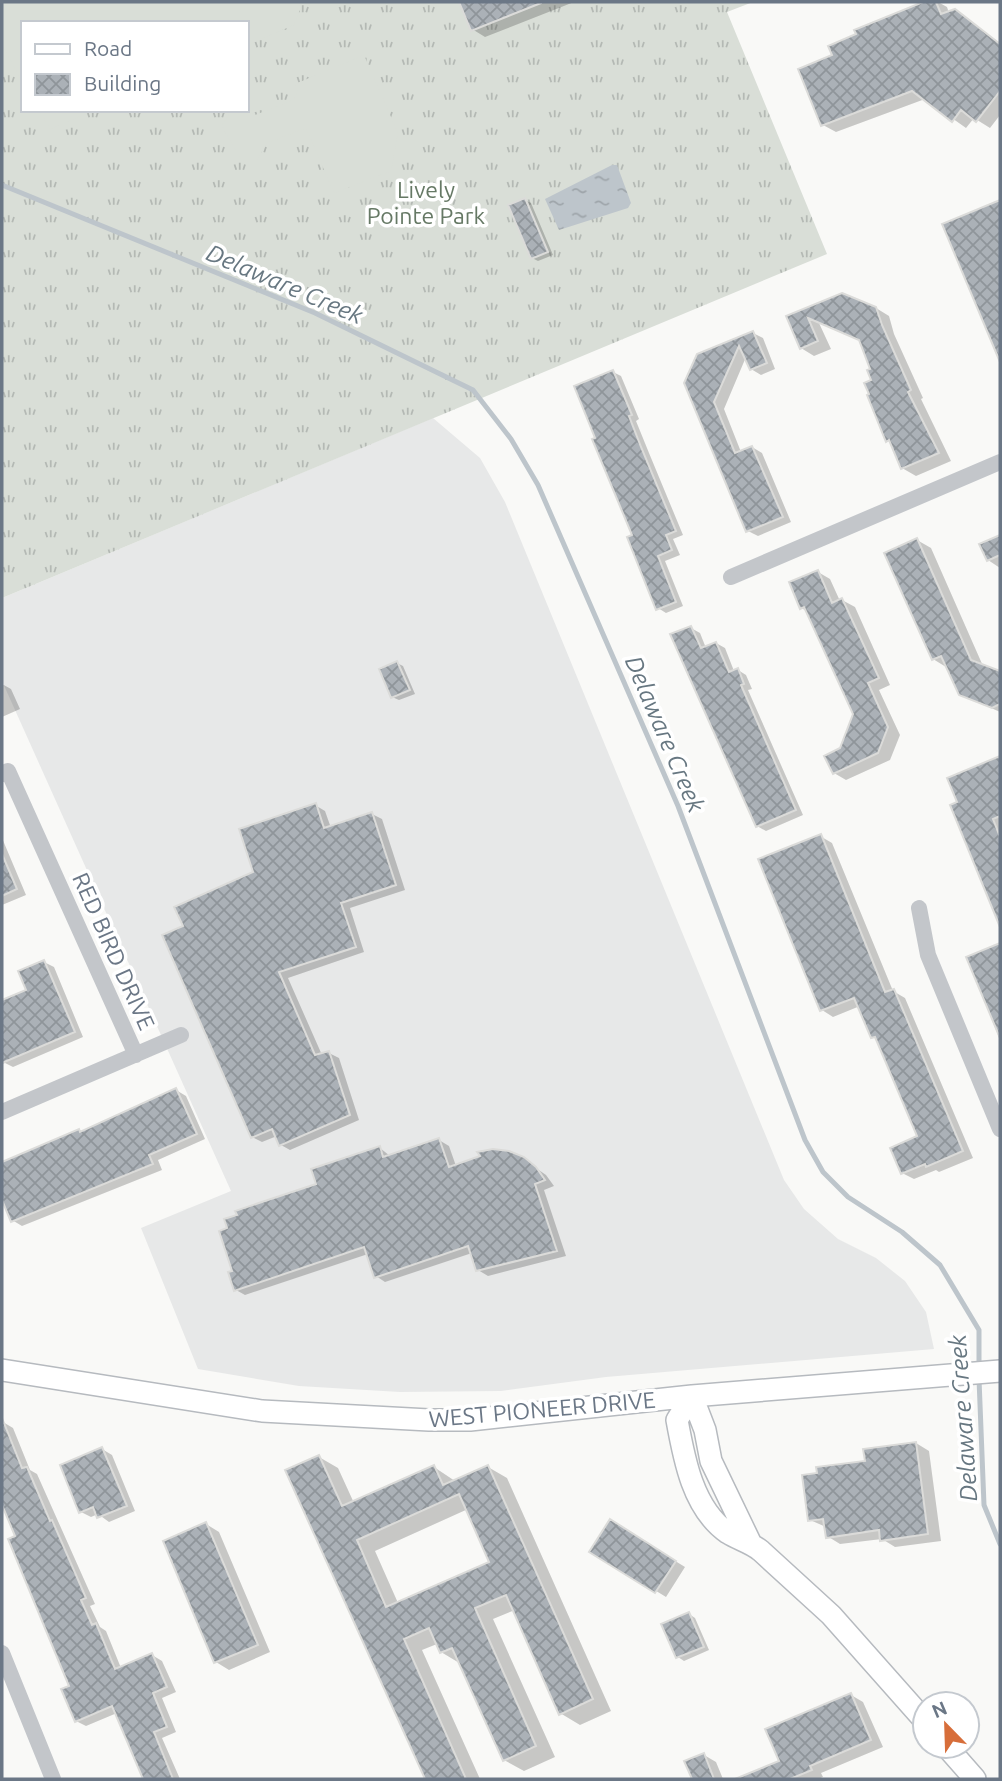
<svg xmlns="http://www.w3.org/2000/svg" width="1002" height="1781" viewBox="0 0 1002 1781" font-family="Ubuntu,sans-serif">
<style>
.built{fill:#e7e8e8}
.grass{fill:url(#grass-tufts);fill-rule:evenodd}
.pitch{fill:#d9ded7}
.water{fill:url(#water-ripples)}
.shadow{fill:#0003;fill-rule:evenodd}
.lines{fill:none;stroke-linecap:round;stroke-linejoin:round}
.stream{stroke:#bdc5cb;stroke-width:5}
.building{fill:url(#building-cross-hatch);stroke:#dbdbd9;stroke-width:2;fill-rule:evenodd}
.secondary-casing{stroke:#b6babf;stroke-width:24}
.street{stroke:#c3c6ca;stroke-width:16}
.secondary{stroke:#fff;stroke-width:21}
.labels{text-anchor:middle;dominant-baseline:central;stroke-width:7;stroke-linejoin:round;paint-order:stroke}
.park-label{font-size:23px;fill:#667965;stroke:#fff}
.street-label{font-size:23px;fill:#6b7786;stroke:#fff}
.water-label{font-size:24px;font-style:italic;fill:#677781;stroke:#fff}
</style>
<defs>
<pattern id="grass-tufts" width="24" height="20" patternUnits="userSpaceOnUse" patternTransform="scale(1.75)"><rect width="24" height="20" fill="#d9ded7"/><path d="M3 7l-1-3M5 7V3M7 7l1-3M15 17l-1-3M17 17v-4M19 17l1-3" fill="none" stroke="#b4b9b4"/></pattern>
<pattern id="water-ripples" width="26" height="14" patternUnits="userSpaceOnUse" patternTransform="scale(1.75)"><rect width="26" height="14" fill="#bdc5cb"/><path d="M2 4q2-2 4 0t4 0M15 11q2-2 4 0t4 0" fill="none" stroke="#9ea5aa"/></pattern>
<pattern id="building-cross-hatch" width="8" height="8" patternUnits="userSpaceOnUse" patternTransform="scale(1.75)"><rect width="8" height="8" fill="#abb1b7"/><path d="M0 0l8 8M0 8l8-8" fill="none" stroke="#8f959a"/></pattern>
</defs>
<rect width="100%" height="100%" fill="#f9f9f7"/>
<path class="built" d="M433,418l47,40 25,44 279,678 20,29 34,30 38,19 29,23 21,31 8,37 -328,28 -105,14 -101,1 -101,-6 -101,-17 -57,-141 90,-37 -229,-510v-83z"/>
<path class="grass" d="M2,2h751l-26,10 100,242 -825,344zM23,23h224v87h-224z"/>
<path class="pitch" d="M2,2h296l3,5 -7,18 -47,20v-22h-224v60l-21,-38z
M364,55l34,78 -7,38 -57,22 -28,-65 -39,15 -10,17h-16c-6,-13 -14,-22 -19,-35l10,-15h15l8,5 38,-15 5,-8 -3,-8z
M39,110h56l-45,19z"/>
<path class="water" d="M612,165h5l14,38 -3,5 -69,22 -14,-31z"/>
<path class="shadow" d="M461,2h113l-89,35 -13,-8z
M927,2h11l9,5 2,6 5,-2 46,32v72l-10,13 -16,-10 -8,10 -41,-29 -89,33 -13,-7 11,-69 24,-21 -1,-4z
M525,200l6,3 22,52 -15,6 -6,-3z
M1000,202v156l-56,-133z
M876,308l13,8 5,18 29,64 -2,1 30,62 -35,15 -14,-8 -10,-25 -5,-3 -14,-70 -12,-29 -42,-18 12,26 -17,7 -13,-8 -12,-31z
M753,333l10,5 12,31 -14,6 -10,-6 -5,-12 -22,52 17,43 11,-5 10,6 29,69 -33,14 -10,-5 -62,-148z
M613,372l8,4 18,43 -3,2 13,32 34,82 -10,4 7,16 -15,6 18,45 -17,7 -8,-5 -24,-72 -36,-98z
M1000,537v31l-12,-8 -6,-15z
M917,540l14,8 52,118 17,7v39l-40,-18 -14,-27 -13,-8z
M818,572l12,7 10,22 2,-1 13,7 35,78 -11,5 21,45 -10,25 -44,20 -12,-7 21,-59 -46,-102 -8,-4z
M691,628l9,5 6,15 10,-5 9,5 9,23 4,-1 8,5 6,14 -4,1 55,125 -37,16 -9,-5z
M397,663l6,3 12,28 -16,6 -7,-3z
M2,684l9,5 9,20 -18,8z
M1000,758v166l-48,-118 7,-3 -10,-24z
M315,805l10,6 6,17 41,-14 10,5 23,71 -55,18 14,44 -76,26 34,77 7,-2 10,5 20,62 -69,30 -9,-5 -4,-9 -15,6 -10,-5 -67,-210 70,-54z
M820,836l12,7 61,148 12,7 68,160 -34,14 -3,-2 -22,9 -12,-6 17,-36 -41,-97 -5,-3 -13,-31 -27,11 -11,-7z
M2,838l24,57 -24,10z
M1000,945v95l-10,-25 2,-1 -24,-56z
M44,962l10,5 29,70 -70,30 -8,-4 -3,1v-62l26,-12z
M176,1090l10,6 19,43 -47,21 4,10 -140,56 -10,-6 -10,-25v-31l77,-33 3,2z
M439,1140l10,6 7,20 67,-7 23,16 8,11 -10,4 22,66 -78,20 -10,-6 -6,-17 -87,29 -9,-6 -8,-22 -123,41 -9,-5 83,-105 61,-37 10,8z
M3,1422l10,6 17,42 7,4 58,130 -5,2 10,21 6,4 15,37 31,-13 10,6 14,31 -14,6 14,34 -14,6 18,41h-35l-28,-66 -31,13 -10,-5 -5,-34 -54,-150 -15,-37z
M916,1443l13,8 12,90 -46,6 -13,-8 -42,5 -13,-8 -1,-9 -16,-7 57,-57z
M102,1449l10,6 23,56 -26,11 -11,-8 -7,3 -10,-5z
M319,1457l19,11 16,35 80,-36 21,14 33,-14 19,11 104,233 -31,14 -20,-12 -45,-103 -22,9 62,138 -31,14 -20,-11 -43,-96 -20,-12 -4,-8 -15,6 58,129h-53l-139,-308zM468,1509l23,54 -93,40 -23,-52z
M206,1524l13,8 51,120 -41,18 -13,-8z
M620,1527l65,40 -19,30 -75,-46z
M689,1614l6,4 14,32 -25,11 -6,-4z
M851,1695l12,7 20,45 -62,26 2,4 -5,2h-79l42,-17z
M704,1755l12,7 7,17h-29l-8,-17z"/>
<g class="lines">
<path class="stream" d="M2,185l313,128 158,77 38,49 27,46 140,321 127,334 18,32 25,25 54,35 38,33 39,65v39
M979,1379l5,126 16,39"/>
</g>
<path class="building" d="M459,2h82v1l-70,28z
M923,2h13l5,12 14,-5 45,35v47l-24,31 -15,-12 -9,12 -40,-31 -91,35 -23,-57 34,-14 -4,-9 28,-12 -2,-4z
M525,198l23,54 -17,7 -23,-54z
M1000,200v162l-58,-138z
M842,293l34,14 6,18 29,65 -3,2 31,61 -38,16 -12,-29 -3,2 -19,-47 2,-1 -5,-11 7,-3 -4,-10 3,-1 -11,-29 -51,-22 10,23 -18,8 -14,-33z
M753,331l14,32 -17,7 -11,-24 -25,56 21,51 17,-7 31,71 -37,15 -62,-149 13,-29z
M613,370l19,45 -3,1 12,31 35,84 -10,4 6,15 -14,6 18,46 -20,8 -29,-73 5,-2 -40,-96 3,-1 -21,-52z
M1000,535v20l-13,6 -8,-17z
M917,538l54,122 29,11v33l-8,4 -33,-13 -18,-39 -9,4 -48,-107z
M818,570l14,33 10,-5 37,80 -11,5 20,44 -10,26 -45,21 -9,-18 16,-8 13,-34 -49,-107 -4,2 -11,-27z
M691,626l10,22 15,-6 13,30 9,-4 6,16 -3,1 55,125 -40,17 -86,-193z
M397,661l13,29 -19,8 -12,-29z
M1000,756v60l-7,3 7,18v90l-50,-122 7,-3 -10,-24z
M316,803l8,25 48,-16 24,73 -55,18 15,44 -77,25 36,83 14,-4 21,64 -71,31 -7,-17 -21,9 -89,-203 21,-9 -9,-19 79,-35 -14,-43z
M821,834l64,158 9,-3 69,162 -37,16 -1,-3 -24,10 -11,-26 27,-12 -42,-99 -4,1 -17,-40 -34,13 -62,-152z
M2,854l15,35 -15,7z
M1000,943v95l-34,-81z
M44,960l31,72 -73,31v-63l24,-10 -8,-19z
M176,1088l21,46 -48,21 4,9 -142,58 -9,-22v-38l77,-33 1,3z
M439,1138l10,29 31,-11 -3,-4 16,-3 16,2 15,6 12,10 9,13 -10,4 22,67 -81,20 -8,-25 -94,32 -10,-31 -130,44 -6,-19 4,-1 -13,-40 8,-3 -3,-9 13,-4 -2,-4 81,-27 -5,-15 69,-23 3,11z
M2,1418l20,50 5,-1 23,54 2,-1 34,78 -5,2 11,25 4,-2 19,46 37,-16 15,34 -14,6 14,34 -13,5 19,47h-30l-31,-73 -37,16 -14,-33 8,-3 -61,-147 7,-3 -13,-31z
M916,1442l12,92 -48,7 -1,-11 -53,8 -3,-19 -15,2 -6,-46 15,-2 -1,-6 49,-6 -2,-12z
M102,1447l25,59 -30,12 -4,-11 -14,6 -19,-48z
M319,1455l23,51 92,-41 9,20 45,-20 105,234 -34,16 -53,-120 -31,13 61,138 -33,15 -51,-113 -12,5 -11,-25 -25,11 62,140h-41l-140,-309zM459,1494l30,68 -103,45 -29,-67z
M610,1519l66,42 -21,32 -66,-41z
M206,1522l52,123 -44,18 -51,-122z
M689,1612l15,35 -28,11 -15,-34z
M851,1693l20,47 -61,26 2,4 -22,9h-55l44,-18 -14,-32z
M704,1753l10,26h-22l-8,-18z"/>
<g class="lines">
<g class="secondary-casing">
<path id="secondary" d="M2,1370l260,41 167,9h41l222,-24 308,-25
M692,1396l-15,24c7,39 16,89 51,113 11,7 22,9 33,18l70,64 94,106
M692,1396l13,34 6,31 39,81
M946,1746l29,33"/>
</g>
<path class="street" d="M731,577l269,-115
M2,774l6,-3 128,284
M919,908l9,47 72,174
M2,1112l179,-77
M2,1653l51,126"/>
<use href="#secondary" class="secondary"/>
</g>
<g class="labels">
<g class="park-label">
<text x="426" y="189">Lively<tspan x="426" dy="26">Pointe Park</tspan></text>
</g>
<g class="street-label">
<text transform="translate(114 951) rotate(66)">RED BIRD DRIVE</text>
<text transform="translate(542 1409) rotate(-5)">WEST PIONEER DRIVE</text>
</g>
<g class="water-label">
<text transform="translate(285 284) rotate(23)">Delaware Creek</text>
<text transform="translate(665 734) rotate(67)">Delaware Creek</text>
<text transform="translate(963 1418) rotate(-94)">Delaware Creek</text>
</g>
</g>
<rect width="1002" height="1781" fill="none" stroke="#6b7786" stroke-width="7"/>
<rect x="21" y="21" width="228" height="91" fill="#ffffff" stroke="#c4c9cf" stroke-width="2"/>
<rect x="35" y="44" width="35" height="10" fill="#ffffff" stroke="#c4c9cf" stroke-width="2"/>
<text x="84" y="56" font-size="21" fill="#6b7786">Road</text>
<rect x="35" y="74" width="35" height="21" fill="url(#building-cross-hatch)" stroke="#c4c9cf" stroke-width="2"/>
<text x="84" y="91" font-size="21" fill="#6b7786">Building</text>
<g transform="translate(946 1725) rotate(337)"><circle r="33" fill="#ffffff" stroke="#c4c9cf" stroke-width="2"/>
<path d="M0-5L12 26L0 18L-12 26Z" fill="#d76e3a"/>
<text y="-10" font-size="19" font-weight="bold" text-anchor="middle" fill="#6b7786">N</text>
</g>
</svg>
